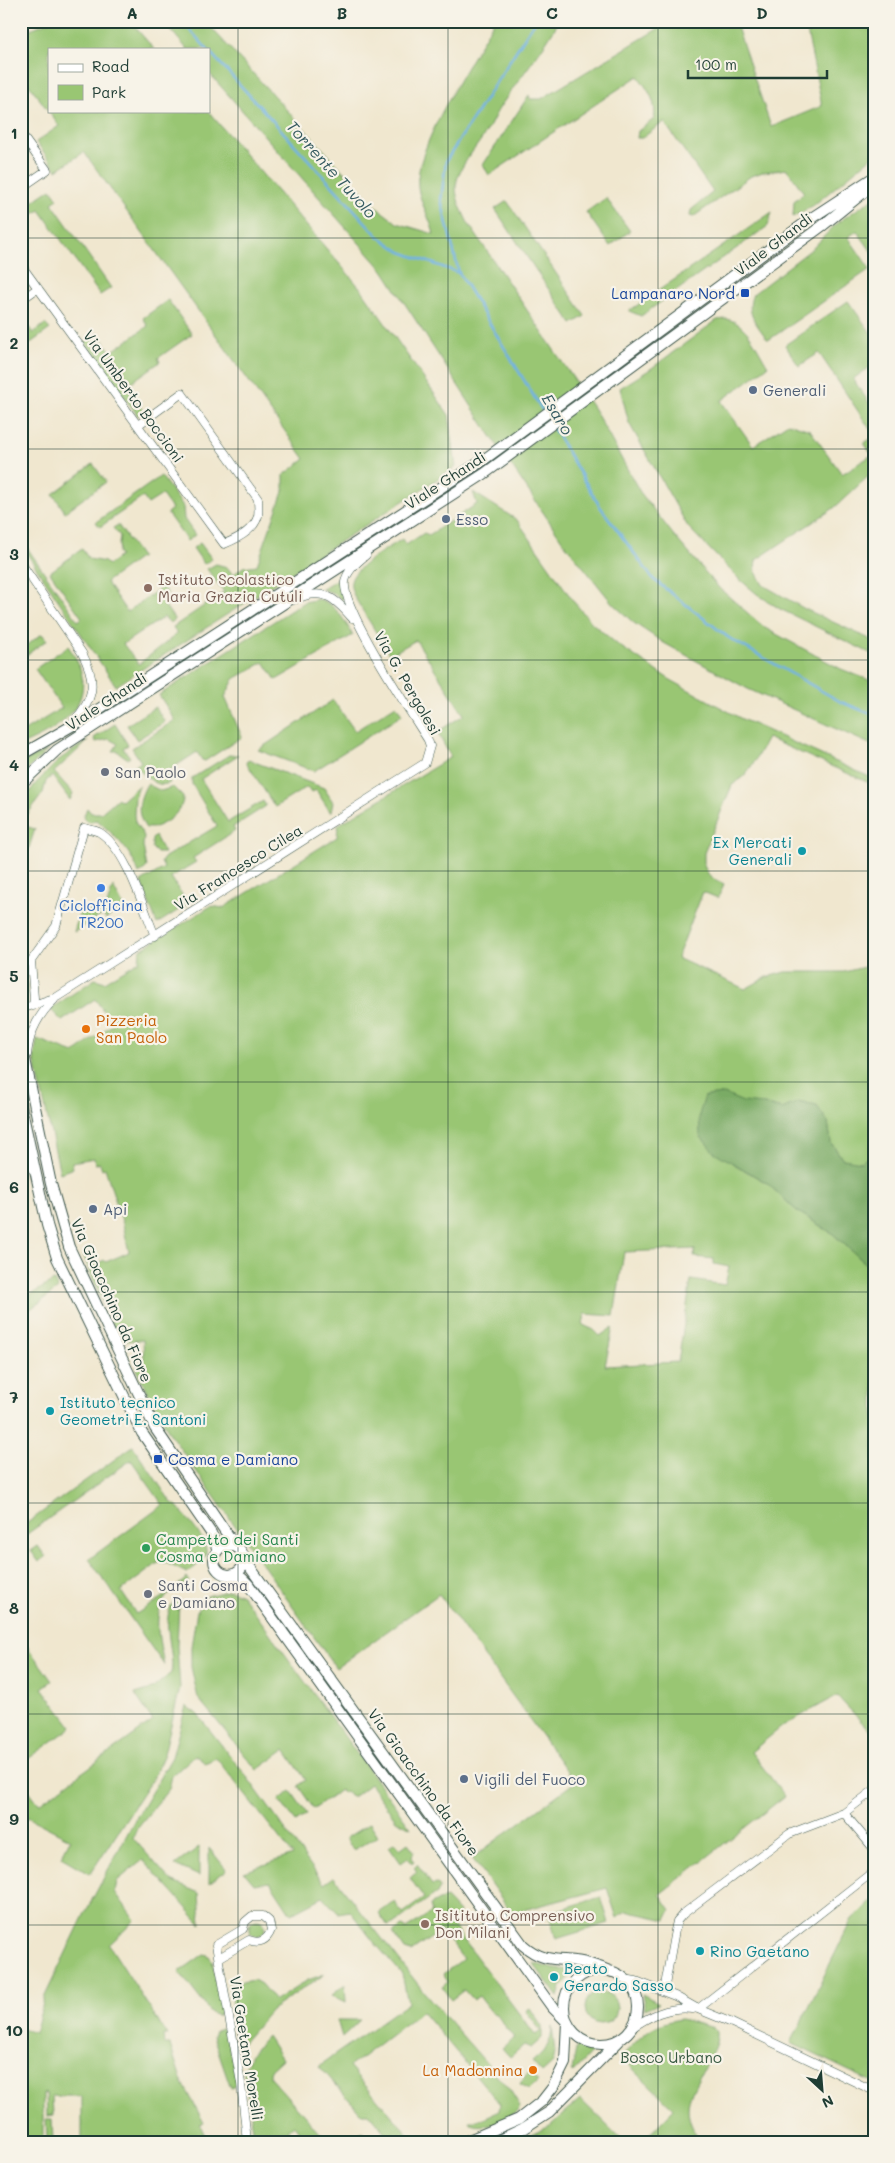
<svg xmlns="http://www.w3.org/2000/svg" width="895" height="2163" viewBox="0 0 895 2163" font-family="Mali,sans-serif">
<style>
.green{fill:#99c673;stroke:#5c8254;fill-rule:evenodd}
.forest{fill:#7aab65;stroke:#4c744c}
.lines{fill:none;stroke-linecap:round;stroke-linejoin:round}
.stream{stroke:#71b2e5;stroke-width:2.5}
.street-casing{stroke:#3e564b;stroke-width:9}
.secondary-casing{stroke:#3e564b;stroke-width:12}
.street{stroke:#fff;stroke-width:8}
.secondary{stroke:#fff;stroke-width:10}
.grid{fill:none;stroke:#1f3d34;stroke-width:1;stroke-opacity:0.55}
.transit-dot{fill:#1a4fb4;stroke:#f7f3e8;stroke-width:2}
.service-dot{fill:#5c6f8a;stroke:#f7f3e8;stroke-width:2}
.education-dot{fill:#8d6e63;stroke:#f7f3e8;stroke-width:2}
.worship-dot{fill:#6b7280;stroke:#f7f3e8;stroke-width:2}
.culture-dot{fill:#0f9aa8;stroke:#f7f3e8;stroke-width:2}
.shop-dot{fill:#3f7fe0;stroke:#f7f3e8;stroke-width:2}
.food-dot{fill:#e8710a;stroke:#f7f3e8;stroke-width:2}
.leisure-dot{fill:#2e9e5b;stroke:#f7f3e8;stroke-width:2}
.labels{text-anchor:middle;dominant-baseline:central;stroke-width:4.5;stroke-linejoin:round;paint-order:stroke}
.street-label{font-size:15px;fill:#1f3d34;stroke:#f7f3e8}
.transit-label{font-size:15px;fill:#164399;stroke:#f7f3e8;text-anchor:end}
.service-label{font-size:15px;fill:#4e5e75;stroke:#f7f3e8;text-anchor:start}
.education-label{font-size:15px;fill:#785e54;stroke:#f7f3e8;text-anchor:start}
.worship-label{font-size:15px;fill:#5b616d;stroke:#f7f3e8;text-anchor:start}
.culture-label{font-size:15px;fill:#0d838f;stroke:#f7f3e8;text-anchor:start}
.shop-label{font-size:15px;fill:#366cbe;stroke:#f7f3e8}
.food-label{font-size:15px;fill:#c56008;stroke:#f7f3e8;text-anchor:start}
.leisure-label{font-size:15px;fill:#27864d;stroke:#f7f3e8;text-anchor:start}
.park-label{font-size:15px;fill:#375841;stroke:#f7f3e8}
.water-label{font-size:16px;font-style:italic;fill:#345a60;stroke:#f7f3e8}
.neatline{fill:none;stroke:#1f3d34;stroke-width:2}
.grid-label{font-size:16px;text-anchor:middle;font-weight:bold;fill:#1f3d34}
</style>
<rect width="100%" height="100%" fill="#f7f3e8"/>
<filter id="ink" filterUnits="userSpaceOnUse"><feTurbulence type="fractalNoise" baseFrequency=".02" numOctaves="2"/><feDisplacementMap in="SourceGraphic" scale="10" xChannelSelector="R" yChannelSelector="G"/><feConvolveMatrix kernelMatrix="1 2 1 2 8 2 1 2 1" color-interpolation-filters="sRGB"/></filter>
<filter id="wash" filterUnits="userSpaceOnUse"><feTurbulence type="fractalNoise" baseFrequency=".0096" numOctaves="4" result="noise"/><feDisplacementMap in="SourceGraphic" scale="20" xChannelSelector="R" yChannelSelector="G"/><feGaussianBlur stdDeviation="1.12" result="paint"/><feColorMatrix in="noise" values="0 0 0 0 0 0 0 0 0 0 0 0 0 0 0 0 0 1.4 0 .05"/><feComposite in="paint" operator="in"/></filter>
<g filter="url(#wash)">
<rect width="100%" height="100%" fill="#f0e7cf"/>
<path class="green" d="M50,21h80l24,28h-105v62h159l154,179 87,125 7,52 -340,219 -95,-141v-6l57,82 4,-3 -32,-46 32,-23 7,10 16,3 3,3 12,-9 -2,-3 2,-17 -7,-8 5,-3 23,32 -35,25 21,30 35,-25 6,7 -8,5 15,21 -5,3 -6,-6 -41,27 16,20 38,-30 -4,-7 51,-35 -17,-23 9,-5 11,3 6,8 10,-8 14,-2 27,-76v-14l21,-16 -221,-307 -27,18 -21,-28 23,-16 -38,-53v-40z
M163,21h42l171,186 21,16 37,11c-4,-16 -14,-31 -16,-47 -5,-38 56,-130 76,-166h65c-17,30 -38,55 -57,83 -7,9 -10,20 -17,30 -9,14 -24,30 -28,46 -4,15 5,30 11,43l126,186 46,83 35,45 44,51 46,40 76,41 33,13v64l-126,-57 -84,-46 -30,-20 -21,-19 -49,-61 -73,-107 -108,-166 -174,-197v-24h-22z
M671,21h64l36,106 51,-21 -17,-85h69v134l-60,50 -21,12 1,-16 10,-8 -17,-24 -24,3 -12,4 -58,41 -3,-1 1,-6 22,-18 -49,-70 -22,16h-5l1,-7 16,-12c3,-18 -6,-29 -16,-43l-149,99 -6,-10 46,-70 1,4h11z
M51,189l7,10 -6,4 59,85 -11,7 -60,-85 -8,5 -6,-9z
M606,198l24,33 -20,15 -24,-34z
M874,198v57l-17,-24 -9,6 22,32 -100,70h-3c-11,-16 -22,-26 -14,-45l60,-46 24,-25z
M507,201l78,115 -13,8 -77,-115z
M772,212l-4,14 -127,90 -12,-5z
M168,300l24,34 -34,24 2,4 -34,24 18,25 -6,5 -53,-74 13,-9 13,19 37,-26 -5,-8z
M848,301l26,36v27l-21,15 21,31v25l-55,-82 -20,13 -14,-21z
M21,317l12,16 12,-9 5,5 -29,21z
M726,319c21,3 31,30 42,47l-47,35 32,45 35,-23 22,7 32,44 30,-19 -8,-12 10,-6v34l-40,37 -78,52 -1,10 8,15 42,24 69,32v14l-94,-46 -23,-15 -19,-16 -50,-51 -59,-104 -9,-35 29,-18 68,-50z
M93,464l13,18 -41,30 -12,-18z
M161,476l22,30 1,13 11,16 -8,6 -20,-28 5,-4 -10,-14 -14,9 -5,-7 -43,30 -4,-5z
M473,492l44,28 57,82 18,21 26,22 51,34 73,40 132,60v6l-107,-47c-10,18 -17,37 -35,47l-28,68v13l6,11 14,7 -6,14 -15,-6 -26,66 68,31 22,-12 18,-5h59l20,-5 10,4v180l-12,12 -19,-4 -12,-16 -3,-21 -30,-20 -16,7 -19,-5 -20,-1 -19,-9 8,69 35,20 30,28 36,23 41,37v464l-37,-39 -53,29 -33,27 34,44 -125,98 11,16 -5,10 -40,-9 -9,7 -10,-30 -95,25 -40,-55 103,-76 -136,-188 -103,74 -10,-14 -156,-220 -32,-61 -1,-6 7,-8 -1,-19 -21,1 -5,-4 -34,-83h6l4,6 6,3 5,-3 2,2 23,-10 -6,-28 -18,-56 -3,1 -2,-6 -5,1 -1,-6 -22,4 1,6 -13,5 -26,-115 3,-19 37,14 39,-29 -18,-25 -33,22 -12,-12 45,-30 10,3 34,-21 1,-11 71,-44 12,2 114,-71 1,-12 113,-68 -14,-25 27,-17 -48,-75 -26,15 -35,-57c-2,-5 -5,-10 -4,-16 2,-15 38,-34 51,-43l4,6 18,-12 5,2 48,-31zM695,1249l-1,8 20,2v5l15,3 -4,18 -34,-5 -13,82 -73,4 8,-39 -13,9 -6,-6 -11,-5 2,-11 29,2 10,-64z
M200,543l12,16 -8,5 -11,-16z
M342,576l-1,12 2,12 -12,-8 -10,-3z
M319,599c18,6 24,20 34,36l-77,45 -12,-18 -30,17 -9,18 17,40 -37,24 -3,-1 -5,-8 -32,21 5,10c-15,6 -24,-8 -35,-17l6,-4 -9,-14 43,-28 -16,-25 145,-93z
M42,634l5,6 -26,19v-10z
M68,646c36,50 0,80 -47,99v-12l41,-25 -27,-39z
M333,700l22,31 41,-26 6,10 -88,56 -56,-21z
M155,707l10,15 -28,18 -10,-15z
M115,724l13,21 -5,3 7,9 -2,2 -11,-8h-4l5,-7 -9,-5 -13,3 -2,-4z
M89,740l-35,32 19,21 -3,7 -18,-24 -6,5 -3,12 -22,30v-20l16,-21 23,-23z
M48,750l-27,26v-13z
M229,755h9l-37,24 27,43 35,-21 3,5 -33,21 2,4 -42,27 3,4 -25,15 17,27 -31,20 -16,-42 23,-14 -3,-6 4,-5 52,-31 -25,-42v-6z
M249,760l75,28 9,14 -2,11 -15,-23 -5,3 -4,-6 -32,20 -29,-45z
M147,784l14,7 12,-4 10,10c1,15 -22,32 -37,31 -11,-15 -7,-29 1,-44z
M139,785l-4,12 -1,18 1,7 9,14 -1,10 4,21 -8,7c-7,-23 -25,-39 -42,-54l-8,2 -6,-4 4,-10 4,5h10l17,-15 3,3z
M21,825l14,4 -14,44z
M155,836l9,17h-7l-5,-5v-9z
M113,887l11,20 -18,12 -4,-4 -28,17 7,-24 14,4 10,-1z
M21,926l6,69 -3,6 -3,-5z
M54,1281l4,8 -37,27v-16z
M133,1446l38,56 6,4c7,9 32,36 29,47 -2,9 -13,15 -19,20l-23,-11 -6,1 -37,28 15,23 26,-16 25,-20 2,3c-7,4 -14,8 -20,13 -19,18 -9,48 -5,71l-75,-106 74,-54 -32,-45 -104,74 -6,7v-16l2,1z
M38,1546l8,11 -7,5 -8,-11z
M230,1590l12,5 169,233 -15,-8 -26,-36 -18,14 -6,-7 -3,2 -2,-3 -27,19 -16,-23 8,-6 -21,-30 -28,20 -59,-72 -7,-31v-20l6,-36 10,-15z
M177,1600l2,2 -2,44 3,42 -16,66 -10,22 -64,98 -29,-17 9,-18 -43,-22 -6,10v-47l18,24 114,-83 -18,-27 17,-5 19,-16c5,-20 -14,-60 6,-73z
M21,1638l31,43 -10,7 30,39 -51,37z
M186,1706l11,8 50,63 77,107 10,-7 90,115 86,98 10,16c-5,12 -36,24 -49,18l-2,-3h8l22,-10 1,-7 -78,-93 -73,56 66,75h-21l-25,-29h-8l-42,-47 89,-63 -6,-29 -29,-33 -23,-30 -12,2 -15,-16 -32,17 -21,-32 -16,2 -10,-12 49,-17 -77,-97 -11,5 -10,-8 -23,21 -3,13 -32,39 -4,10 38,43 28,12 2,31 -58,-64 -26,21 -2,11 20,28 -26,25 58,90h-4l1,10h6l11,34 23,44 -4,2 8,17h-126v-46h-30l1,19 -6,1 -1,-23 -3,1v48h-22v-113l14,4 10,-37 40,-83 47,-88 40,-68z
M291,1791l16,23 -11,8 -17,-22z
M370,1823l8,13 -25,14 -7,-12z
M395,1842l5,7 8,-6 6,8 -2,6 2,4 -2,2 -4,-5 -7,5 -12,-17z
M199,1847v29l-24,-11z
M209,1848l18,22 -18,13z
M417,1864l15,21 5,-1 3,4 -2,4 -45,32 -5,2 -9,-13 15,-11 9,11 21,-15 -14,-20 7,-6 -3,-5z
M601,1897l8,26 -53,16 -8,-26z
M446,1898l13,14 -2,6 -6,5 84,112 6,-4 -15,-20 4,-3 12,19v11l-11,10 -7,-3 -14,12 -8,-9 12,-10 -18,-24 -4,-1 -13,-17 -6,4 -9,-10 -13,10 -9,-13 6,-5 -5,-8 20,-15 -21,-29 -31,22 -6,-2 -12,-17 9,-6 4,2 26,-17 -2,-7 9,-5z
M874,1900v183l-83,-40 61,-124z
M249 1928a8 8 0 1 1 16 0a8 8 0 1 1-16 0Z
M204,1954l4,1 4,5 10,49 -4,7 -7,-3 -32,-41z
M533,1963l21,6 22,1 -15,17 -3,10z
M325,1974l-54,36 -30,35 -4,-8 -8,-53 25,-4 7,4 14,17 33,-21z
M345,1984l1,18 -15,-6z
M585 2008a16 16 0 1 1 32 0a16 16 0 1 1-32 0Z
M642,1994l17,9 -14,6z
M681,2019l33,9 3,4c1,10 -4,18 -8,26 -17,35 -33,48 -8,84h-59l32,-33 -53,-52c22,-22 28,-33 60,-38z
M337,2020h23l-18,17z
M552,2027l3,26 -2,10 -11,10 -10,-11c12,-10 20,-18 20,-35z
M221,2028l4,3 12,51 -2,4 -4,2 -18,-52 2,-5z
M267,2036l15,23 -13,12 1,6 58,65h-21l-13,-17 -20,17h-19l-11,-71 7,-17z
M577,2044l17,6 -21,22 -1,-2z
M529,2072l9,9 -8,8 -10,-5 4,-7z
M580,2099l44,43h-92l-2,-4 1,-3 19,-9z
M46,2119h6l1,23h-6z
M362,2132l9,10h-21z"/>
<path class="forest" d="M724,1094l19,8 20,2 19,5 16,-7 19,4 11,16 3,21 12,16 19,3 12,-11v120l-41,-37 -36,-23 -30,-28 -53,-31 -14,-16 -1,-21 6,-19z"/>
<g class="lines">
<path class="stream" d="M182,21l25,28
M535,21l-89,140 -5,39 18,73 85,140
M209,51l169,185 23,16 58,21
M552,426l47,79 54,74 76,59 112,64 33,13"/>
</g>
</g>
<g filter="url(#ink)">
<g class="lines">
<g class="street-casing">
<path id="street" d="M21,134l26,36 -26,18
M21,265l203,279c13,-5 30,-13 34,-28 1,-5 0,-12 0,-17l-76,-106 -44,32
M21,300l17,-12
M21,563l61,90c15,28 13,46 -9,69
M294,600c29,-13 40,-3 58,18
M33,1006l1,-8 -3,-37 25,-35 28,-98c4,1 11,2 15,4 27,16 44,75 56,104
M21,1009l36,-12 368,-234 5,-17 -2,-6c-17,-27 -87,-132 -83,-158 2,-12 13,-20 21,-27
M27,1055c2,-22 10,-39 27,-55
M21,1155l9,9 2,5
M844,1813l30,36
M219,1958l30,-18c10,4 18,1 22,-10l-2,-9 -6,-5h-11l-7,6 -2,7 -27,16 25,138 6,59
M624,1979l12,2 39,15 23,13 34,14 142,68
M664,1991l11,-61 2,-9 6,-7 106,-80 55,-21 30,-23
M698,2009l176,-138
M629,2030c20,-14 39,-24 64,-21"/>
</g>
<g class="secondary-casing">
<path id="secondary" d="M21,755l61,-35 400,-259 331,-244 58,-38
M21,784l36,-34 427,-276 338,-248 52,-42
M21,1040l30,144 18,63 86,181 81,119
M21,1106l26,119 10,33 85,175 69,100 7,17
M214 1560a15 15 0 1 1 30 0a15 15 0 1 1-30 0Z
M244,1559l279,386c24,21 40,11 67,19 7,2 15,5 22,8
M233,1574l9,4 6,6 304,423 15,15 -2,41 -12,24 -11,14 -23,18 -55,23
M564 2007a37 37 0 1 1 74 0a37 37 0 1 1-74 0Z
M495,2142l29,-14 25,-16 70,-71"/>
</g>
<use href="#street" class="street"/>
<use href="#secondary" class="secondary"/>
</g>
</g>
<path class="grid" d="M238,21v2121M448,21v2121M658,21v2121M21,238h853M21,449h853M21,660h853M21,871h853M21,1082h853M21,1292h853M21,1503h853M21,1714h853M21,1925h853"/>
<g class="transit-dot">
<rect x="740" y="288" width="10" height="10" rx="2.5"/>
<rect x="153" y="1454" width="10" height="10" rx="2.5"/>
</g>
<g class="service-dot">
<circle cx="753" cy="390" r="5"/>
<circle cx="446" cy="519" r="5"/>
<circle cx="93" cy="1209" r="5"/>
<circle cx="464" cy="1779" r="5"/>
</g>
<g class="education-dot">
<circle cx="148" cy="588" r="5"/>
<circle cx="425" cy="1924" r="5"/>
</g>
<g class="worship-dot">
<circle cx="105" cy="772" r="5"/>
<circle cx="148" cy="1594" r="5"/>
</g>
<g class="culture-dot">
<circle cx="802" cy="851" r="5"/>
<circle cx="50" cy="1411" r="5"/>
<circle cx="700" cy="1951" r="5"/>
<circle cx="554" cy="1977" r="5"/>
</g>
<circle class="shop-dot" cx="101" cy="888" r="5"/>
<g class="food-dot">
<circle cx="86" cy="1029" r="5"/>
<circle cx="533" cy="2070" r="5"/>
</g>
<circle class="leisure-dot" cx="146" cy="1548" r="5"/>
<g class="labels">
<g class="street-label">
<text transform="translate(773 244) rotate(-37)">Viale Ghandi</text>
<text transform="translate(134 396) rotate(54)">Via Umberto Boccioni</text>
<text transform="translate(445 480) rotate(-33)">Viale Ghandi</text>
<text transform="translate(408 683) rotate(60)">Via G. Pergolesi</text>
<text transform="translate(106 701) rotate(-33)">Viale Ghandi</text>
<text transform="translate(238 867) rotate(-32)">Via Francesco Cilea</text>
<text transform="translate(112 1300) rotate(66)">Via Gioacchino da Fiore</text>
<text transform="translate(424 1782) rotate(54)">Via Gioacchino da Fiore</text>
<text transform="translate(247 2048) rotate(81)">Via Gaetano Morelli</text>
</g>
<g class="transit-label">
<text x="735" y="293">Lampanaro Nord</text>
<text x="168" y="1459" text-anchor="start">Cosma e Damiano</text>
</g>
<g class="service-label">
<text x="763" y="390">Generali</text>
<text x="456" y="519">Esso</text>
<text x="103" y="1209">Api</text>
<text x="474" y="1779">Vigili del Fuoco</text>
</g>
<g class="education-label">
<text x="158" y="579">Istituto Scolastico<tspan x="158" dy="17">Maria Grazia Cutuli</tspan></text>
<text x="435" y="1915">Isitituto Comprensivo<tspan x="435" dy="17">Don Milani</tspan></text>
</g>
<g class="worship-label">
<text x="115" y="772">San Paolo</text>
<text x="158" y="1585">Santi Cosma<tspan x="158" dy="17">e Damiano</tspan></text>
</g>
<g class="culture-label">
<text x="792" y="842" text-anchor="end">Ex Mercati<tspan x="792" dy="17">Generali</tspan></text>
<text x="60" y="1402">Istituto tecnico<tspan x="60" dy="17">Geometri E. Santoni</tspan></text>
<text x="710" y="1951">Rino Gaetano</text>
<text x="564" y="1968">Beato<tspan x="564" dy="17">Gerardo Sasso</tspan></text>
</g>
<g class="shop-label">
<text x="101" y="905">Ciclofficina<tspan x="101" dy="17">TR200</tspan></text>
</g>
<g class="food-label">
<text x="96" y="1020">Pizzeria<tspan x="96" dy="17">San Paolo</tspan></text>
<text x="523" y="2070" text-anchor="end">La Madonnina</text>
</g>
<g class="leisure-label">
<text x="156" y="1539">Campetto dei Santi<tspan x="156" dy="17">Cosma e Damiano</tspan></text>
</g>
<g class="park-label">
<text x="671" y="2057">Bosco Urbano</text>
</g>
<g class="water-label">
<text transform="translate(332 169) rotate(48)">Torrente Tuvolo</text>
<text transform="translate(558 414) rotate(59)">Esaro</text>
</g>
</g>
<rect width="895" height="2163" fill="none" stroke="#f7f3e8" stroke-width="55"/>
<rect x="48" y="48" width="162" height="65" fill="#f7f3e8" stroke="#a1aaa0"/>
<rect x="58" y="64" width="25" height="8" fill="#ffffff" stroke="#a1aaa0"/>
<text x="92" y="72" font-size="15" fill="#1f3d34">Road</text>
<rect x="58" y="85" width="25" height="15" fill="#99c673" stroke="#a1aaa0"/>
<text x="92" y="98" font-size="15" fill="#1f3d34">Park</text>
<g transform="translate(822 2090) rotate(154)" stroke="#f7f3e8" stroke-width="4" paint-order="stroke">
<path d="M0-4L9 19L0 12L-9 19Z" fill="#1f3d34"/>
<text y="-8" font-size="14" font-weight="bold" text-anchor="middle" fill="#1f3d34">N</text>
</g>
<path d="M688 70v8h139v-8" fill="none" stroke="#1f3d34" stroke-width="2.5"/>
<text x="695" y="70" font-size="15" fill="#1f3d34" stroke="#f7f3e8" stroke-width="4" paint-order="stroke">100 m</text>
<rect x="28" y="28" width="840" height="2108" class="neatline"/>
<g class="grid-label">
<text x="132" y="19">A</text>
<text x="342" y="19">B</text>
<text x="552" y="19">C</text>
<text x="762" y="19">D</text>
<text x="14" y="139">1</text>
<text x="14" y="349">2</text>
<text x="14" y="560">3</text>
<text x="14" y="771">4</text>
<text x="14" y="982">5</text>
<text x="14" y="1193">6</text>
<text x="14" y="1403">7</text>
<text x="14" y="1614">8</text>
<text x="14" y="1825">9</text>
<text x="14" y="2036">10</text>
</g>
</svg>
